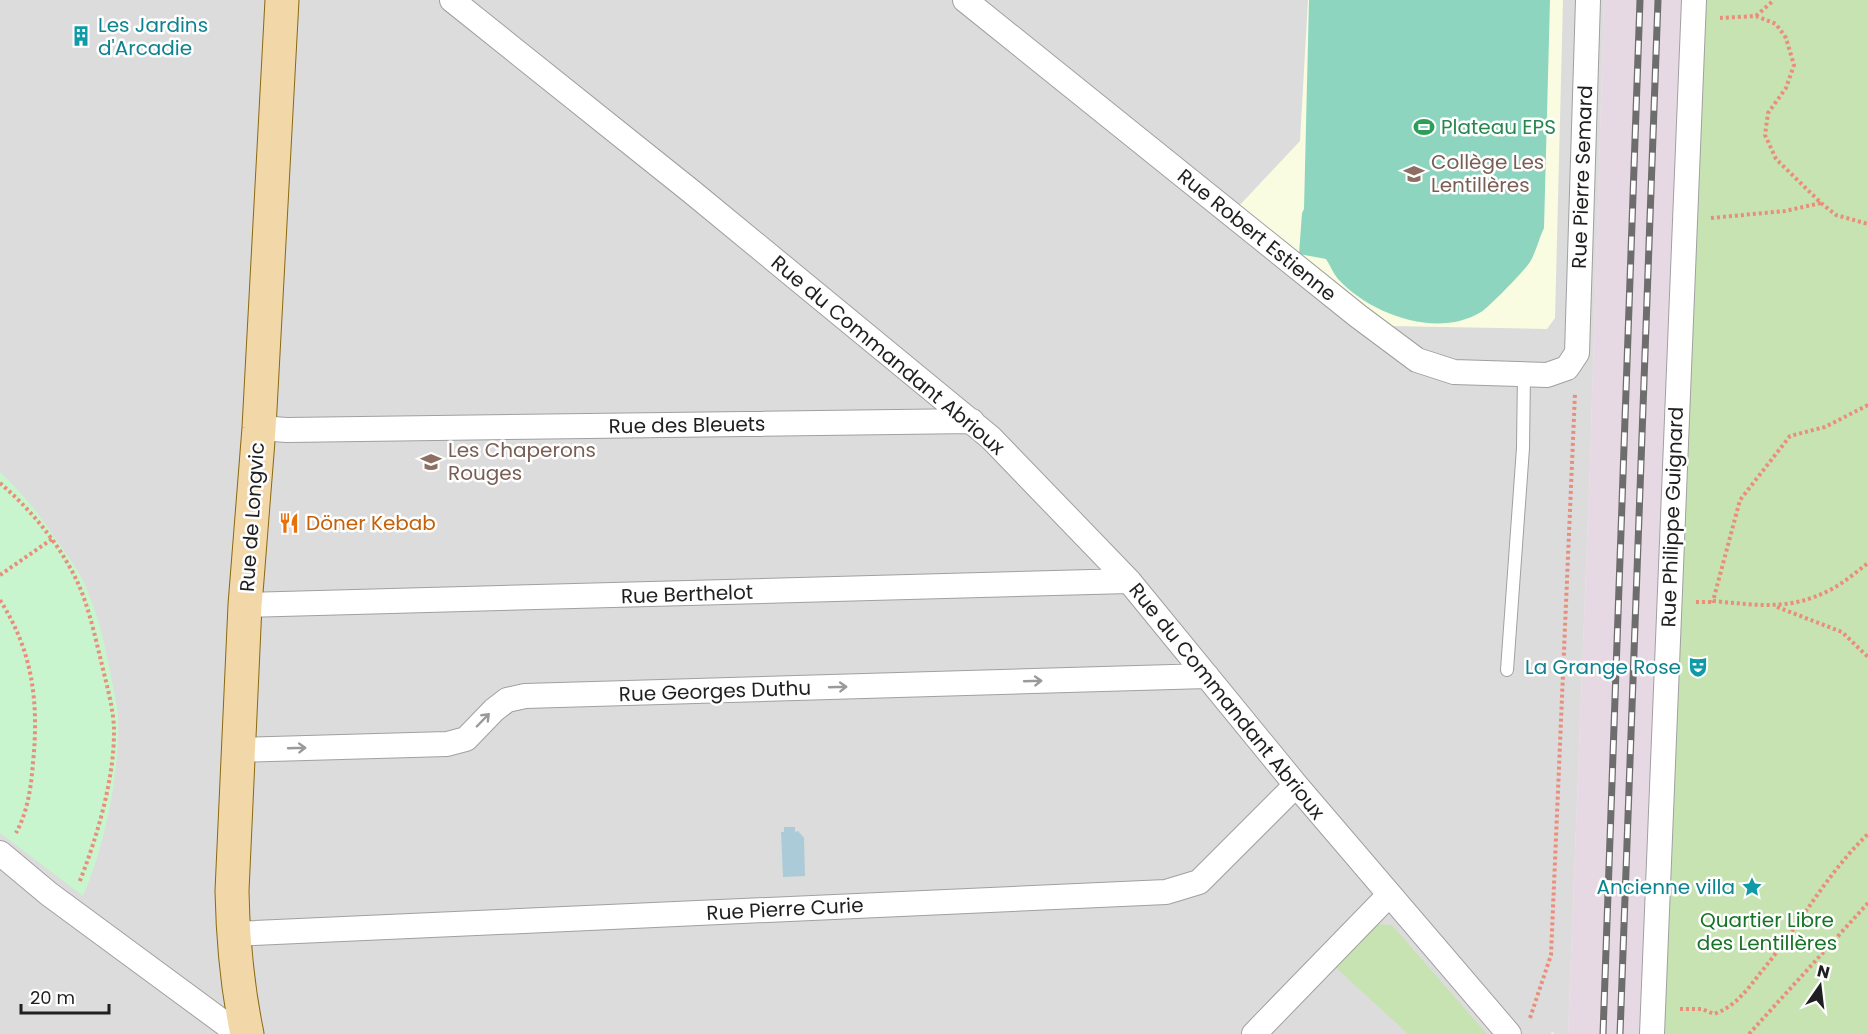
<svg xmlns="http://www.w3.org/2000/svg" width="1868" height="1034" viewBox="0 0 1868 1034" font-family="Poppins,sans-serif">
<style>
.residential{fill:#dddcdc}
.industrial{fill:#e7d9e4}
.education{fill:#fafce2}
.grass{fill:#c7e3b2}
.park{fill:#c8f4ce}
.pitch{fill:#8dd5be}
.water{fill:#abcbd8}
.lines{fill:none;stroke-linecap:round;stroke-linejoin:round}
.lane-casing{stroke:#a0a0a0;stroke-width:14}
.street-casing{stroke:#a0a0a0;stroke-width:26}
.primary-casing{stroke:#8a6910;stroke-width:35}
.path{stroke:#eb8d7b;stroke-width:4;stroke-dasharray:3 3;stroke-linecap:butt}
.lane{stroke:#fff;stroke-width:12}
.street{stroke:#fff;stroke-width:24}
.primary{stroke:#f2d7a8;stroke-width:33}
.rail-casing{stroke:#6d6d6d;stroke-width:7}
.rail{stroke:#fff;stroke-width:4.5;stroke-dasharray:14;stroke-linecap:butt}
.oneway{stroke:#9a9a9a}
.labels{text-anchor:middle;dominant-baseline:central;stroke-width:5;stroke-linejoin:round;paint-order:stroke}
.culture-label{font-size:20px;fill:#0d838f;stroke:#fff;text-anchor:end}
.leisure-label{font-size:20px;fill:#27864d;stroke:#fff;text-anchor:start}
.education-label{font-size:20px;fill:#785e54;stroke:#fff;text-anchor:start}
.street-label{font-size:20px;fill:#1f1f1f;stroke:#fff}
.food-label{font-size:20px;fill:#c56008;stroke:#fff;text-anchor:start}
.park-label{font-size:20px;fill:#177325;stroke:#fff}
</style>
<rect width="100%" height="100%" fill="#efece6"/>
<path class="residential" d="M0,0h1604l-14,465 -22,569h-13l-3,-3 -1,3h-1551z"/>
<path class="industrial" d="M1604,0h80l-41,1034h-75l22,-569z"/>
<path class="education" d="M1308,0h255l-8,318 -8,11 -158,-3 -150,-120 61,-65z"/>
<path class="grass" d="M1701,0h167v1034h-206z
M1372,924l20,1 95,109h-79l-74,-68z"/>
<path class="park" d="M0,472c23,21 41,45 58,70 10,14 20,27 27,43 12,27 20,58 25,87 3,15 7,30 8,45 2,55 -13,129 -35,179l-83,-63z"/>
<path class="pitch" d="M1309,0h241l-6,228c-5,10 -8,24 -14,34 -6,9 -40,44 -49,50 -44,27 -111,2 -143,-33 -5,-6 -8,-14 -12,-20l-27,-5 3,-41 2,-4z"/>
<path class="water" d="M784,827h11v5l3,-1 6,7 1,38 -22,1 -2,-45h3z"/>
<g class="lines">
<g class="lane-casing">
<path id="lane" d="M1507,670l16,-222 1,-74"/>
</g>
<g class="street-casing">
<path id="street" d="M452,0l240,192 299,246 138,143 167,204 213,249
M965,0l393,316 59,44 37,12 93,3 20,-7 10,-15 11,-353
M259,428l28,2 685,-9
M245,605l884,-24
M239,750l208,-6 19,-5 28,-29 13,-10 18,-4 682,-20
M0,853l49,41 190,140
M233,934l933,-42 33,-10 97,-97
M1254,1034l135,-139
M1652,1034l42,-1034"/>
</g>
<g class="primary-casing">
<path id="primary" d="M247,1034c-10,-48 -14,-94 -15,-143l13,-286 14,-177 23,-428"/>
</g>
<path class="path" d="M1756,16l18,-16
M1821,203l15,12 32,9
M1711,218l74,-7 36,-8 -45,-44 -11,-24 3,-22 18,-25 8,-23 -8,-27 -10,-14 -20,-8 -36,2
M1868,405l-43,22 -35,9 -50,64 -27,101c42,4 77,10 117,-11 14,-7 26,-18 38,-27
M0,483c30,26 58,59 76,96 13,27 19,58 26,86 5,21 11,42 12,63 1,49 -17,110 -35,155
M0,575l52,-36
M0,600c33,52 39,102 33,163 -2,24 -5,48 -17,70
M1696,602h16
M1777,607l65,25 26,25
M1680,1009h22l12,5c22,-8 33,-24 47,-42 37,-44 65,-98 107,-138
M1530,1018l21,-63 24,-562
M1749,1034l119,-131"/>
<use href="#lane" class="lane"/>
<use href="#street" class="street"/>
<use href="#primary" class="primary"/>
<g class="rail-casing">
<path id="rail" d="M1603,1034l37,-1034
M1620,1034l38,-1034"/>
</g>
<use href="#rail" class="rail"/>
</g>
<defs><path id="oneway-shaft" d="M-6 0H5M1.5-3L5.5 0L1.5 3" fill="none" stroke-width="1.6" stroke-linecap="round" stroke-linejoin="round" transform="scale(1.5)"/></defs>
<g class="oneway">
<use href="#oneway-shaft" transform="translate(1033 681) rotate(-2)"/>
<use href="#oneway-shaft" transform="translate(838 687) rotate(-2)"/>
<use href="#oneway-shaft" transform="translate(483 720) rotate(-46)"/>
<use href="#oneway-shaft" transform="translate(297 748) rotate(-2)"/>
</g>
<defs>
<g id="building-bare" transform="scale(1.62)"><path d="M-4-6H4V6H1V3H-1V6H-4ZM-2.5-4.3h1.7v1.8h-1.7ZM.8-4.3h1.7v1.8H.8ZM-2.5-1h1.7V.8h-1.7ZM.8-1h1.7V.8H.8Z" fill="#0f9aa8" stroke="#fff" stroke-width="2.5" paint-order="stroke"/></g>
<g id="stadium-bare" transform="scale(1.62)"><path d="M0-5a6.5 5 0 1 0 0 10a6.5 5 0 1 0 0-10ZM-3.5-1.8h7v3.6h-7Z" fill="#2e9e5b" stroke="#fff" stroke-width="2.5" paint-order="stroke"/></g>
<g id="school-bare" transform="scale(1.62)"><path d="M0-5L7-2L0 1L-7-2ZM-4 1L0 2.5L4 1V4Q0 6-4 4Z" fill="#8d6e63" stroke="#fff" stroke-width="2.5" paint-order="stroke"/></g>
<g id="restaurant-bare" transform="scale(1.62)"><path d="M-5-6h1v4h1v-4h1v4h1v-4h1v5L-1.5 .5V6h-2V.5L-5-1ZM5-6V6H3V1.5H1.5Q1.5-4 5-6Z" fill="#e8710a" stroke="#fff" stroke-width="2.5" paint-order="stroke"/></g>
<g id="theatre-bare" transform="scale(1.62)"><path d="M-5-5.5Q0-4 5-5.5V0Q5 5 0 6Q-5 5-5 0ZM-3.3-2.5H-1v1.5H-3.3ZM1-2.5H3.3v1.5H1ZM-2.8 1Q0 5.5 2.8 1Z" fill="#0f9aa8" stroke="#fff" stroke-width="2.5" paint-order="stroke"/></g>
<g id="sight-bare" transform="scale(1.62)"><path d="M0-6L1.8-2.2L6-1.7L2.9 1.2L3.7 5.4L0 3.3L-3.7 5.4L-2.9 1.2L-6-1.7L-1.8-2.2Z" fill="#0f9aa8" stroke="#fff" stroke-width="2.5" paint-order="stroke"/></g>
</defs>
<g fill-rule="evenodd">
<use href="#building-bare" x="81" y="36"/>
<use href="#stadium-bare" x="1424" y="127"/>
<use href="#school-bare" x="1414" y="174"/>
<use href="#school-bare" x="431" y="462"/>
<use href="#restaurant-bare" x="289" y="523"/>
<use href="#theatre-bare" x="1698" y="667"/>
<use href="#sight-bare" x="1752" y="887"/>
</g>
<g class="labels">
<g class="culture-label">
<text x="98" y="25" text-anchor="start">Les Jardins<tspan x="98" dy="23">d'Arcadie</tspan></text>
<text x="1681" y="667">La Grange Rose</text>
<text x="1735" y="887">Ancienne villa</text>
</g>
<g class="leisure-label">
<text x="1441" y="127">Plateau EPS</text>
</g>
<g class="education-label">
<text x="1431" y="162">Collège Les<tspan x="1431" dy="23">Lentillères</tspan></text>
<text x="448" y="450">Les Chaperons<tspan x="448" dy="23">Rouges</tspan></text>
</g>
<g class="street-label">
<text transform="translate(1582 177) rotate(-88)">Rue Pierre Semard</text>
<text transform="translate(1257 235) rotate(39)">Rue Robert Estienne</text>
<text transform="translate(888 355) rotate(40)">Rue du Commandant Abrioux</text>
<text transform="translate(687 425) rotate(-1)">Rue des Bleuets</text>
<text transform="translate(252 517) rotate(-86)">Rue de Longvic</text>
<text transform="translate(1672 517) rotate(-88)">Rue Philippe Guignard</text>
<text transform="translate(687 594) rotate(-2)">Rue Berthelot</text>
<text transform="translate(715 691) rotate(-2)">Rue Georges Duthu</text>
<text transform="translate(1227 701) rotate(51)">Rue du Commandant Abrioux</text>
<text transform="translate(785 909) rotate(-3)">Rue Pierre Curie</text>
</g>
<g class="food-label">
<text x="306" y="523">Döner Kebab</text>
</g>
<g class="park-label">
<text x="1767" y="920">Quartier Libre<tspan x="1767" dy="23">des Lentillères</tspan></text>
</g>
</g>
<g transform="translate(1820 986) rotate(14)" stroke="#ffffff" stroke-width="4.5" paint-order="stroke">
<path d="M0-4.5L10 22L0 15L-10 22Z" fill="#1f1f1f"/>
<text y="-9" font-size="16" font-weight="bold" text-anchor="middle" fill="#1f1f1f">N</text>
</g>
<path d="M21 1004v9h88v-9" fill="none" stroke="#1f1f1f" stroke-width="3"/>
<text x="30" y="1004" font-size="18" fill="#1f1f1f" stroke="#ffffff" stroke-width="4.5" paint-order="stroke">20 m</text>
</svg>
